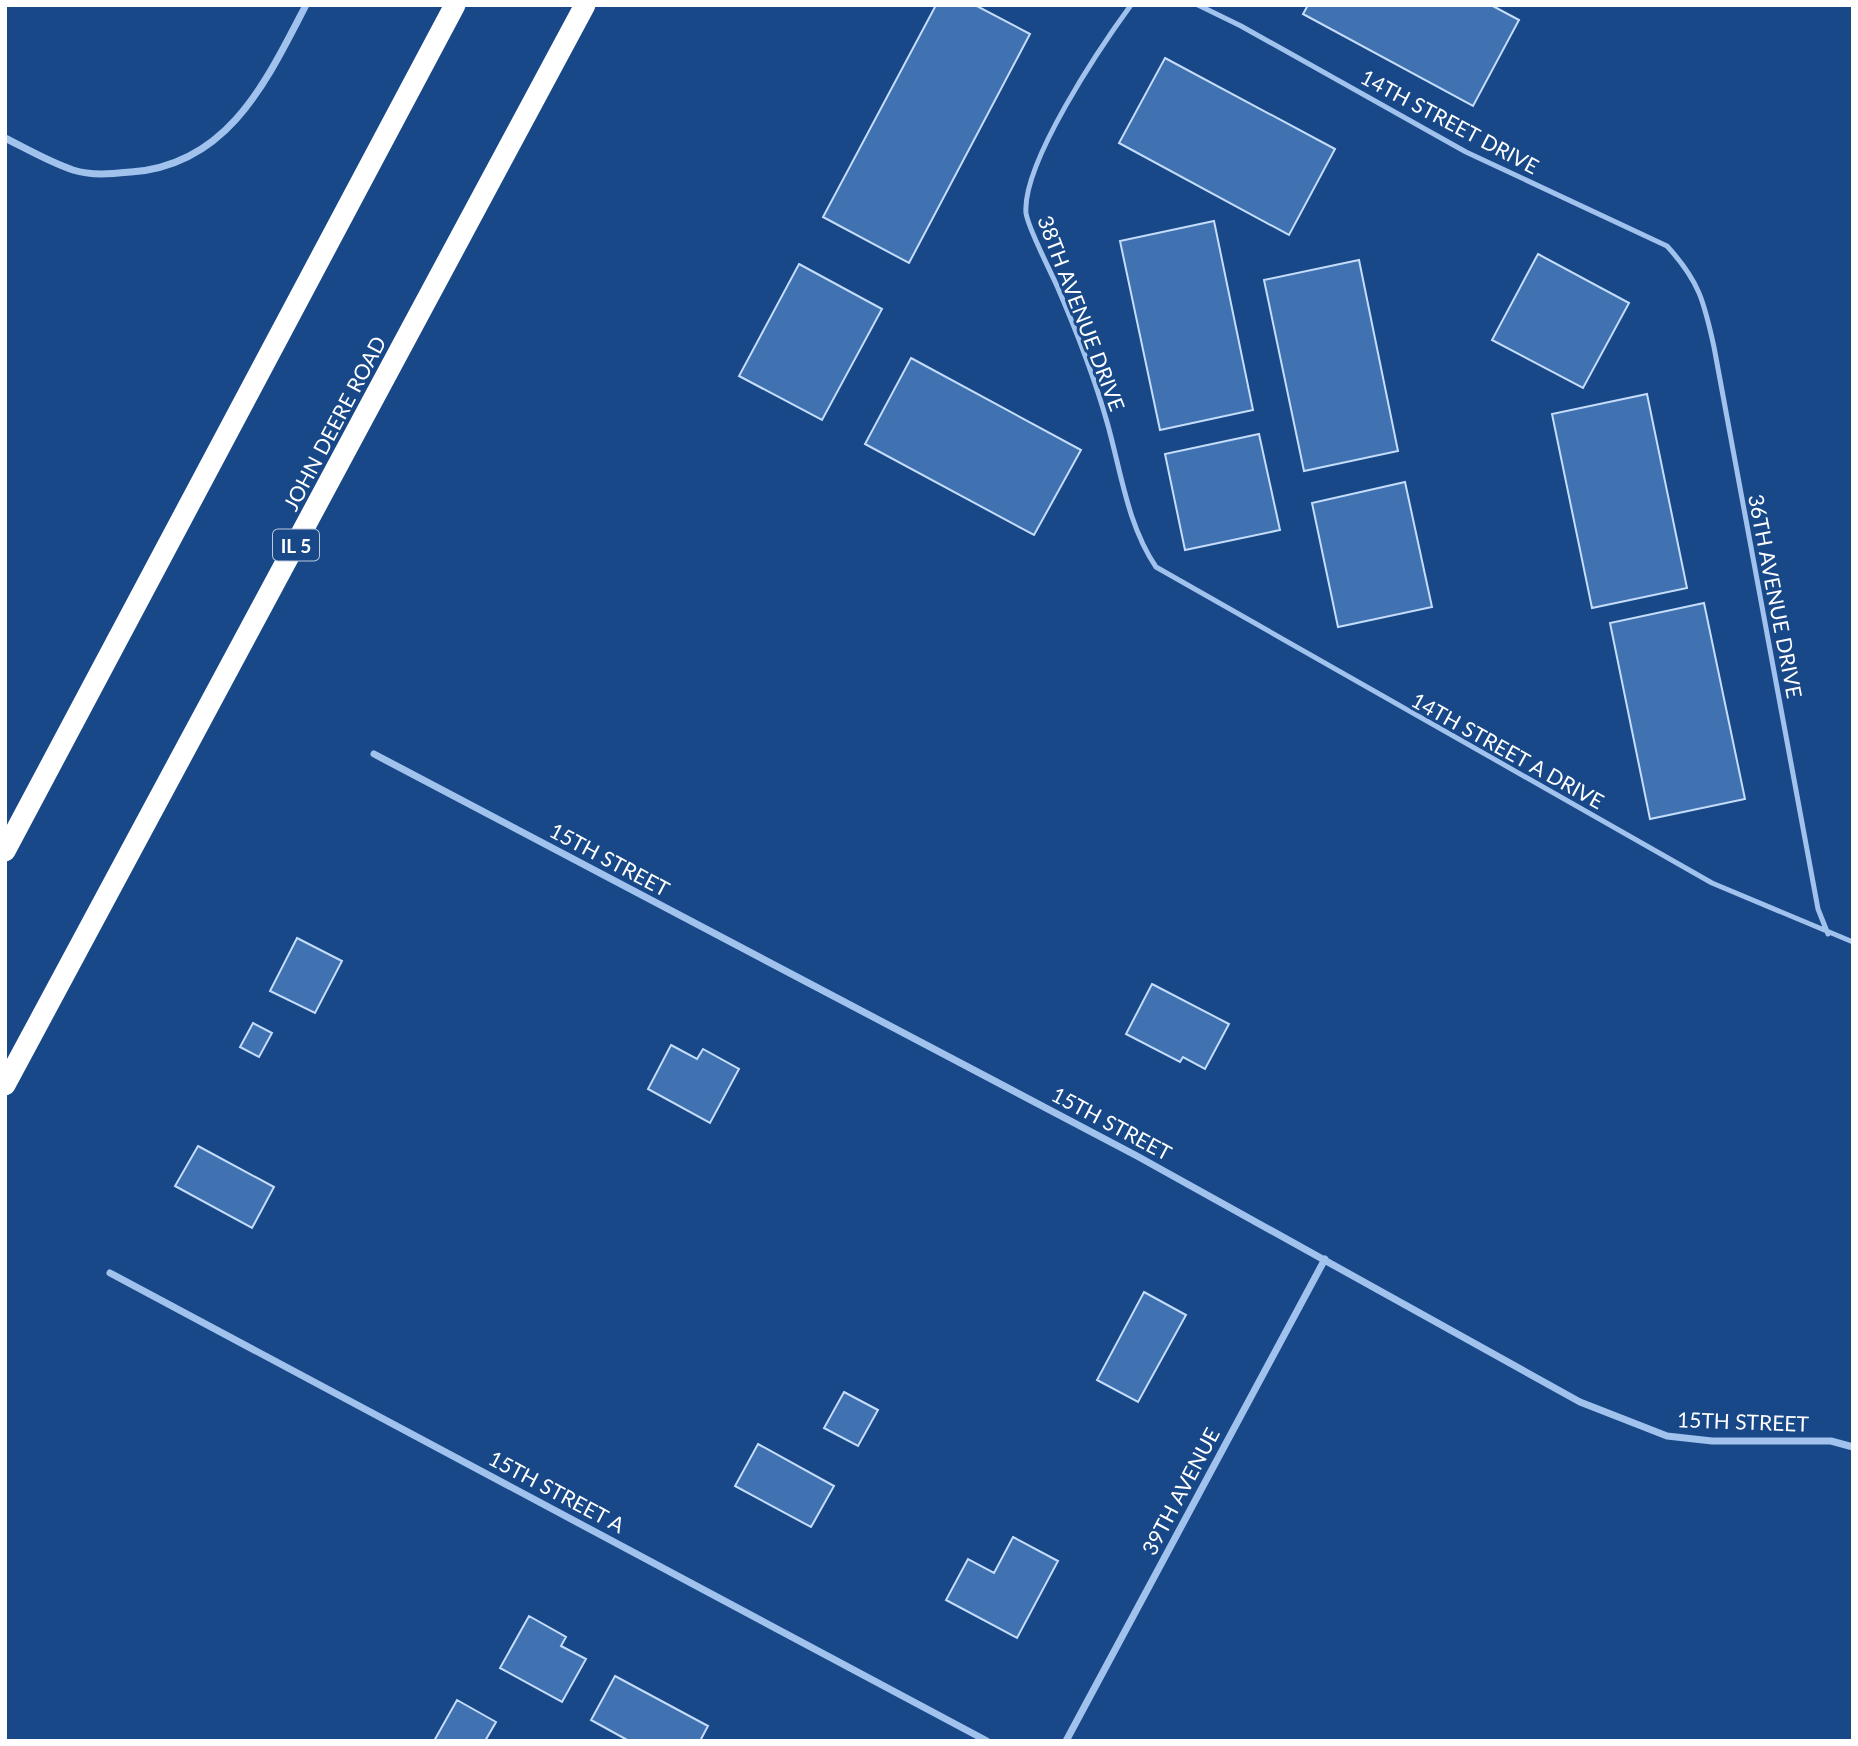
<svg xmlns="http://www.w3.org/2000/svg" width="1858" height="1746" viewBox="0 0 1858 1746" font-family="Lato,sans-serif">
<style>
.building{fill:#4072b2;stroke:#c5ddfa;stroke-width:2}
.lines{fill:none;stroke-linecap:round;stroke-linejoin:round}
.lane{stroke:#a0c2ed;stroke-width:5}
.street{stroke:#a0c2ed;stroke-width:7}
.highway{stroke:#fff;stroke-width:21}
.labels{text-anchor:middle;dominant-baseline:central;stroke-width:6;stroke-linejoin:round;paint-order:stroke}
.shield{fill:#184888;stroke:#bac8db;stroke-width:2}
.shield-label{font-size:19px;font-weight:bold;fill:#fff}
.street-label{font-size:21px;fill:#fff;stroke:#184888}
</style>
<rect width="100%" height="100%" fill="#184888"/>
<path class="building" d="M936,5h39l55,29 -121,229 -86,-46z
M1308,5h183l28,15 -46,86 -170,-92z
M1165,58l170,91 -46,86 -170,-92z
M1214,221l39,189 -93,20 -40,-189z
M1538,254l91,49 -46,85 -91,-48z
M1359,260l39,191 -94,20 -40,-191z
M799,264l83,45 -60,111 -83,-44z
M911,358l170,92 -47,85 -169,-91z
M1647,394l40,194 -95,20 -40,-194z
M1259,434l21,96 -95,20 -20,-96z
M1405,482l27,125 -94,20 -26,-124z
M1704,603l41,196 -95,20 -40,-196z
M297,938l45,23 -27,52 -45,-22z
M1152,984l77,40 -24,45 -22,-12 -3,5 -54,-28z
M253,1023l19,10 -13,24 -19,-10z
M671,1045l26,14 6,-10 36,20 -29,54 -62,-34z
M198,1146l76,41 -22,41 -77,-42z
M1144,1292l42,23 -48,87 -41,-22z
M844,1392l34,18 -20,36 -34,-18z
M758,1444l76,42 -23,41 -76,-41z
M1013,1537l45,24 -41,77 -71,-38 22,-41 26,14z
M529,1616l37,21 -5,9 25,13 -24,43 -62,-34z
M615,1676l93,50 -8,15h-71l-38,-21z
M457,1700l39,22 -11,19h-51z"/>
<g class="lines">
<path class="lane" d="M1131,5c-30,41 -109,158 -105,208 2,15 24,57 31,73 19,44 37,90 50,136 14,49 20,102 49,145l556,316 141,59
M1198,5l43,21 225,126 201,94c32,35 37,55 47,101l104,562 10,25"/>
<path class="street" d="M5,138c22,11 44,24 68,32 19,6 38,4 58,2 97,-7 135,-90 175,-167
M374,754l763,402 443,246 87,34 45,5h119l22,6
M110,1273l877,468
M1066,1741l259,-482"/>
<path class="highway" d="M5,851l450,-846
M5,1085l580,-1080"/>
</g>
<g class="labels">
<rect class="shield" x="273" y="529.5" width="46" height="31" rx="5"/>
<g class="shield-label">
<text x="296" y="545">IL 5</text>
</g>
<g class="street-label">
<text transform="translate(1450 121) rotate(28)">14TH STREET DRIVE</text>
<text transform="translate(1082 313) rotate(69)">38TH AVENUE DRIVE</text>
<text transform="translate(334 423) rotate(-62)">JOHN DEERE ROAD</text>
<text transform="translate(1776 596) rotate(79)">36TH AVENUE DRIVE</text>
<text transform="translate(1508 750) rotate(29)">14TH STREET A DRIVE</text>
<text transform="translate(610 859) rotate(28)">15TH STREET</text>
<text transform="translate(1112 1123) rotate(28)">15TH STREET</text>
<text transform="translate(1743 1421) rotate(2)">15TH STREET</text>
<text transform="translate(557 1491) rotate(28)">15TH STREET A</text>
<text transform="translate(1180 1491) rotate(-62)">39TH AVENUE</text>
</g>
</g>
<rect width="1858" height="1746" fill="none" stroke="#ffffff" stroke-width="14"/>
</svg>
